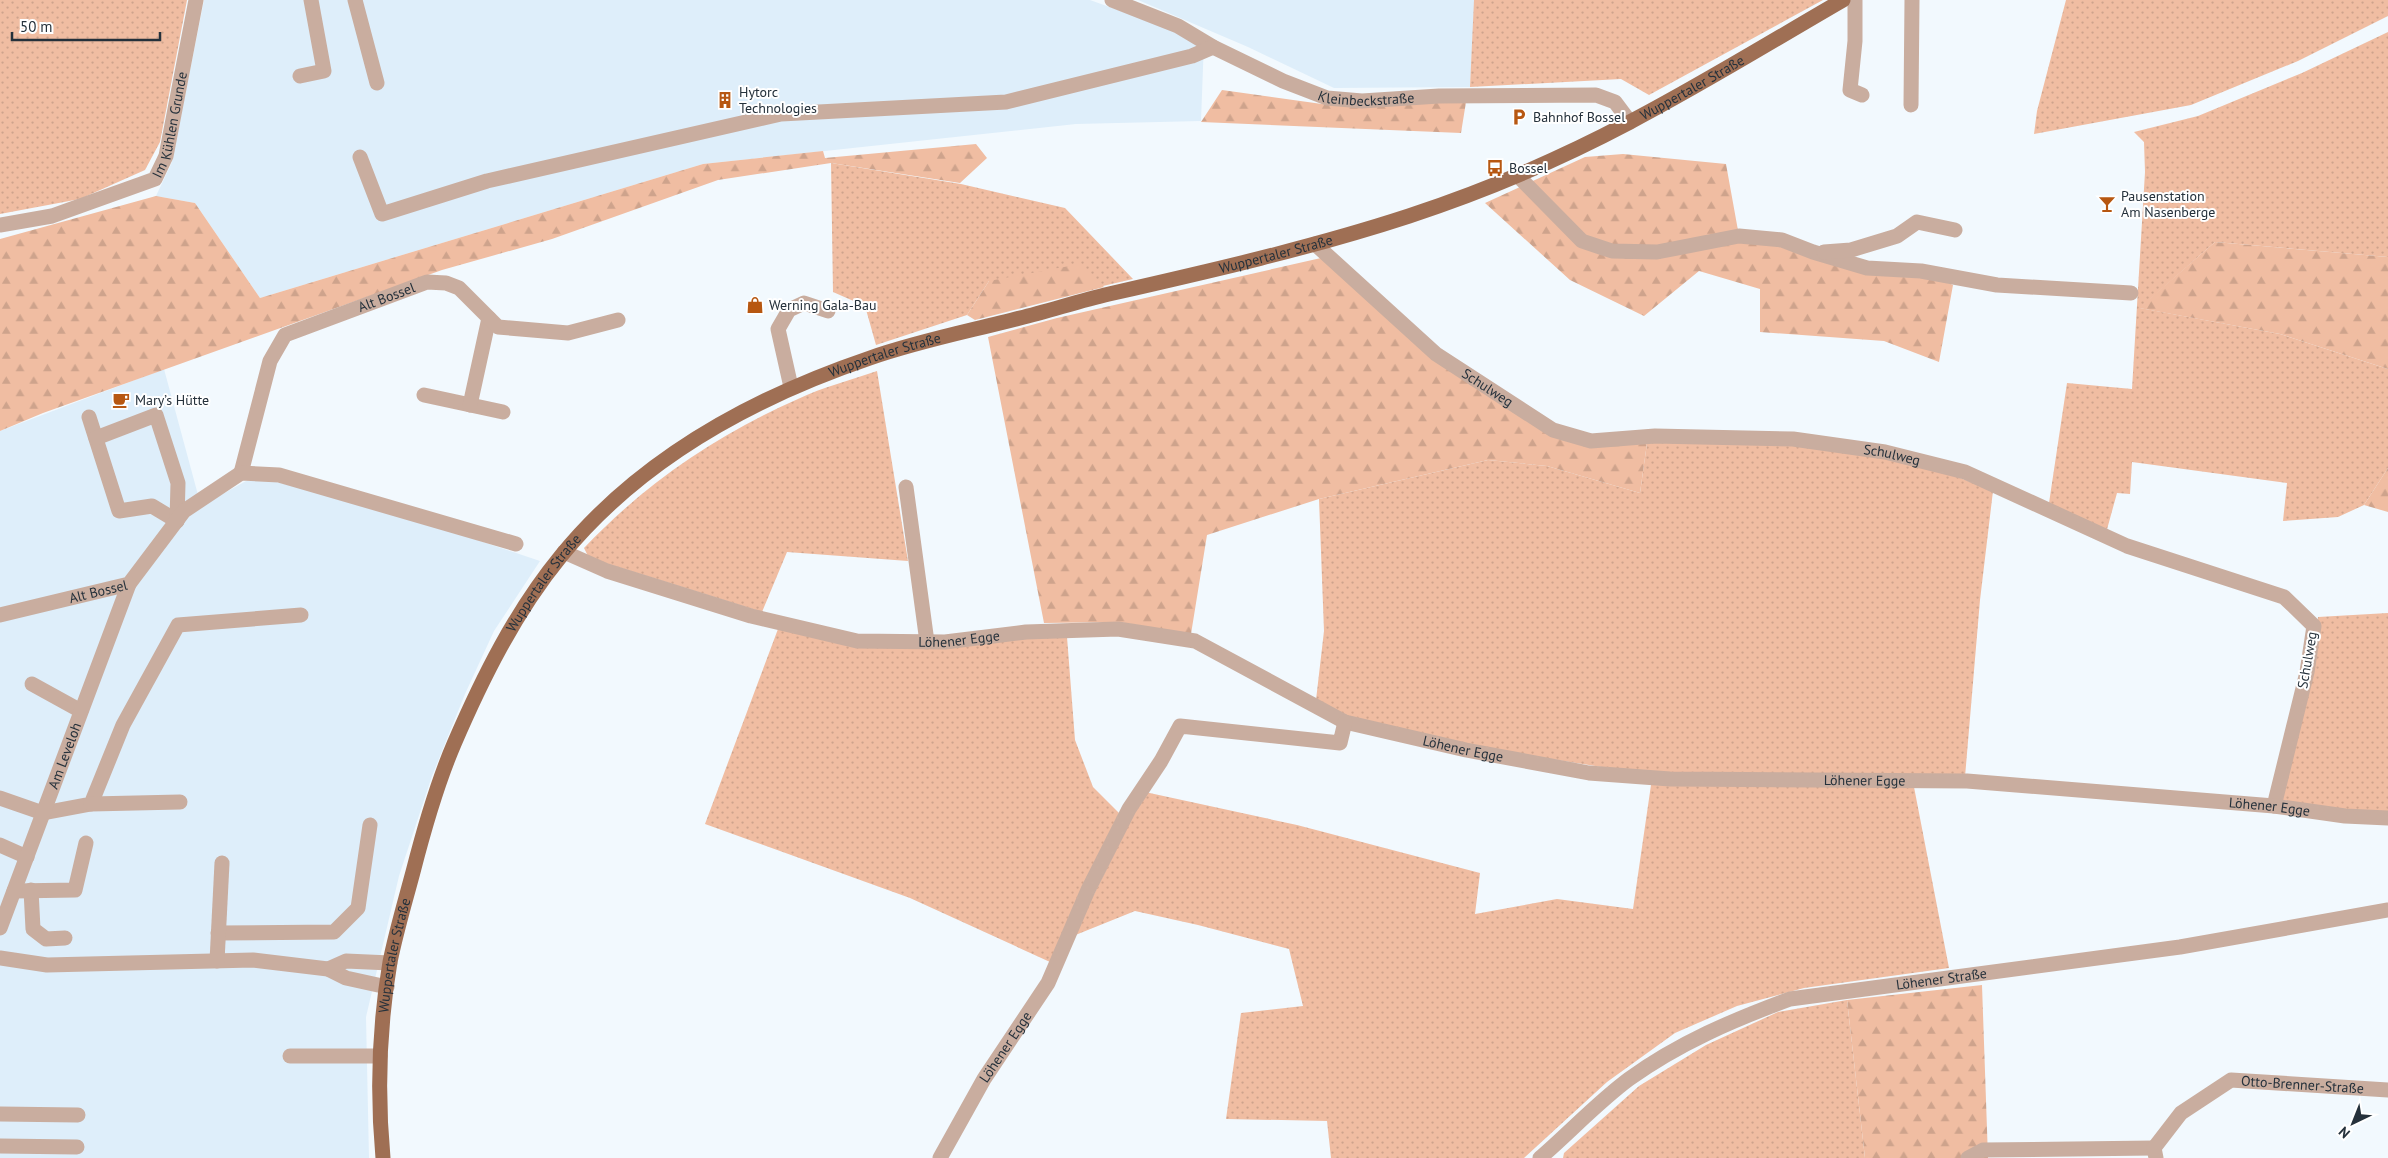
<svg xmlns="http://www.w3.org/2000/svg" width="2388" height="1158" viewBox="0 0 2388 1158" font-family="'PT Sans',sans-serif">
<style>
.built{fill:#deeefa}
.grass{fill:url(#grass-dots)}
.forest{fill:url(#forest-firs)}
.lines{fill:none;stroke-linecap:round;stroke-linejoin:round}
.minor{stroke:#c9ad9f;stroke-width:15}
.major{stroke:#9f6f54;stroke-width:15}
.labels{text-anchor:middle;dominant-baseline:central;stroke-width:4;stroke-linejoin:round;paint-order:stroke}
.street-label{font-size:14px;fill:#25313b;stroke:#fff}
.poi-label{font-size:14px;fill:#25313b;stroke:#fff;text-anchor:start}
</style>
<defs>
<pattern id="grass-dots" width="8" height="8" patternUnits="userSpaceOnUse" patternTransform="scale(1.25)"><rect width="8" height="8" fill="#f0bda2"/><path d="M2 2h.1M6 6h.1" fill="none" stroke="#cea38c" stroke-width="1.8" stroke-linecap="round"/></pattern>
<pattern id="forest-firs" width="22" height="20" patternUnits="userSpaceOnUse" patternTransform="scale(1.25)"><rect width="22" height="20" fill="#f0bda2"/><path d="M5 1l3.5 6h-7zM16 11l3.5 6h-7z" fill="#cea38c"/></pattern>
</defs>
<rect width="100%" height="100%" fill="#f2f9fe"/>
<path class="built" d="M204,0h886l114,41 -3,80 -125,3 -373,40 -443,134 -65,-95 -39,-7 16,-34z
M1138,0h337l-5,87 -136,1 -86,-41z
M164,369l37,137 45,-25 23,-1 128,33 143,48 -46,70 -29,63 -33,82 -33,100 -33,141 3,141h-369v-727z"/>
<path class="grass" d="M0,0h187l-27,142 -15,28 -65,29 -80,15z
M1474,0h349l-174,95 -28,-16 -151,8z
M2066,0h322v16l-90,45 -107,44 -157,29 3,-23z
M2388,32v225l-173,-15 -75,66 140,26 108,35v99l-24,37 -26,12 -55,4 4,-38 -155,-21 -2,32 -13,-1 -11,40 -57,-30 18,-120 65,6 13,-217 -1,-30 -10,-10 64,-16 104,-43z
M831,163l130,21 104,24 68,71 -30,7 -114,-5 -22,34 -91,30 -11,-39 -32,-14z
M877,371l31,190 -121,-9 -25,60 -173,-54 -5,-10c62,-65 132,-113 214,-149 25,-12 53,-19 79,-28z
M1647,443c49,0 99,-4 148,0 68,5 136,21 198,48l-13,109 -15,177 -319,-3 -171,-27 -124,-28 -35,-19 8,-69 -5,-132 169,-39 59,6 93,27z
M2388,613v200l-50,-4 -57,-9 34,-148 3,-35z
M778,629l52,11h171l66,-3 8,103 18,47 26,26 -69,149 -140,-64 -205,-74z
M1651,785l263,2 35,181 -145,20 -67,18 -62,27 -68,49 -83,76h-193l-4,-37 -101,-2 15,-106 62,-7 -14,-57 -91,-24 -63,-14 -62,25 72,-144 152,33 183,48 -5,41 82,-15 76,10z
M1847,1000l18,158h-302l1,-5 75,-67 67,-41 72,-33z"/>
<path class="forest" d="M1222,90l107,15 137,-3 -5,31 -260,-11z
M976,144l11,14 -27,25 -129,-20 -113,17 -166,59 -110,31 -399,143 -43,18v-192l156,-43 39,7 65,95 443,-134 120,-13 2,7z
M1623,154l103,10 13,72 74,16 108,19 32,14 -14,77 -55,-21 -124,-9v-43l-61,-18 -55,45 -74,-36 -85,-77 100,-46z
M2215,242l173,15v112l-108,-35 -141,-26z
M1321,258l232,178 94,7 -7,50 -93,-27 -59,-6 -169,39 -112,36 -16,99 -72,-12 -75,1 -56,-286 69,-19z
M1080,264l24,23 -129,33 -8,-5 22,-34z
M2388,468v44l-24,-7z
M1982,985l6,173h-123l-18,-158z"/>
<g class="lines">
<g class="minor">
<path d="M355,0l22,83"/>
<path id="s1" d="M1112,0l66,26 35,21 70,34 44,17 35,3 77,-5 157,-1 19,7 15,20"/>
<path d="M1855,0v41l-5,49 12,5"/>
<path d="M300,76l24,-5 -13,-71"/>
<path d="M1911,105l1,-105"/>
<path d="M360,157l22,57 105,-33 294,-67 225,-12 186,-46 21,-9"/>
<path d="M1518,176l64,65 30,10 45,1 82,-16 43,4 31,12 54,16 54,3 76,14 134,8"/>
<path id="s2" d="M0,225l52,-9 103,-37 11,-23 30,-156"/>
<path id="s3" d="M1315,244l121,110 117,76 38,11 64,-5 138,3 92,13 80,20 162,74 157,51 30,29 -7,46 -33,134"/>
<path d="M1824,252l27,-2 46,-14 20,-14 38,8"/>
<path d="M791,387l-13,-58 11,-19 15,-7 24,8"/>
<path d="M424,395l79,17"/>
<path d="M470,405l19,-87"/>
<path d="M89,417l30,94 33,-5 25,15"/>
<path d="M96,438l60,-23 22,68 -1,38"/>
<path id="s4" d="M241,473l29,-112 15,-26 142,-53 19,1 13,5 39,39 70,6 50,-13"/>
<path d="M906,487l21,155"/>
<path id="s5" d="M564,552l43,19 144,45 106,25 88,1 81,-10 92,-3 77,12 150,81 121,28 123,23 81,6 297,2 307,25 71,10 43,2"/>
<path id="s6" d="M0,615l129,-31 55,-73 57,-38 38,2 237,69"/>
<path d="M32,684l49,27"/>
<path d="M0,798l43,15 48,-9 32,-79 55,-100 123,-10"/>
<path d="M91,804l89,-2"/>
<path d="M0,845l27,12"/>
<path d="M31,890l2,39 13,10 19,-1"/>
<path d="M14,891l61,-1 11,-47"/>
<path id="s7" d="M0,928l129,-344"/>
<path d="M218,933l116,-1 24,-24 12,-83"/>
<path d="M0,958l47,7 206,-5 75,9 18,9 41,9"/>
<path d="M217,961l5,-98"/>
<path d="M328,969l18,-8 44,2"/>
<path d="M290,1056h90"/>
<path d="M0,1114l78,1"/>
<path d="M0,1146l77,1"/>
<path id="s8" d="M940,1158l44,-79 64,-96 40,-93 41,-81 32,-48 19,-35 160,17 5,-21"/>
<path id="s9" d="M1540,1158c30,-26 58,-56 89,-79 50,-36 104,-59 161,-80l390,-52 208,-37"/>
<path d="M1968,1158l15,-8 171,-2"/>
<path id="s10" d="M2156,1158l-2,-10 27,-35 50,-33 157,10"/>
</g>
<path class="major" id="s11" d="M383,1158c-6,-65 -4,-131 7,-196 6,-30 15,-60 23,-90 11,-43 23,-86 41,-128 28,-65 61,-132 107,-188 79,-97 191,-158 309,-198 48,-17 100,-27 150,-40 29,-7 59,-17 89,-24 101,-23 202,-46 300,-78 76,-25 149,-56 219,-93 73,-38 144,-82 215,-123"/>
</g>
<defs>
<g id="building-bare" transform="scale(1.35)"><path d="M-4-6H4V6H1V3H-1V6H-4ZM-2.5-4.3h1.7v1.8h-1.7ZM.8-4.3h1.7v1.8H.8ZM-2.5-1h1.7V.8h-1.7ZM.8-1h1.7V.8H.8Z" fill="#b75711" stroke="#fff" stroke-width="2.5" paint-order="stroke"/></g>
<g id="parking-bare" transform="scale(1.35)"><path d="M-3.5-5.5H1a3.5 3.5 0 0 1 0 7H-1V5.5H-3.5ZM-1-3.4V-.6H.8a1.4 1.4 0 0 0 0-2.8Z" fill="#b75711" stroke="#fff" stroke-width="2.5" paint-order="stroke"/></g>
<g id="bus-bare" transform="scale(1.35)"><path d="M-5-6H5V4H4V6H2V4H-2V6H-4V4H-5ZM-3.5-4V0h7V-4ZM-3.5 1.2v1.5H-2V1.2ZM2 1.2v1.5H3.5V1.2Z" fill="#b75711" stroke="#fff" stroke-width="2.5" paint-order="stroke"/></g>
<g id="bar-bare" transform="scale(1.35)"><path d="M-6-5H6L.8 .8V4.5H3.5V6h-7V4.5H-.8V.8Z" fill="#b75711" stroke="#fff" stroke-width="2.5" paint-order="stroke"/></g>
<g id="shop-bare" transform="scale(1.35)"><path d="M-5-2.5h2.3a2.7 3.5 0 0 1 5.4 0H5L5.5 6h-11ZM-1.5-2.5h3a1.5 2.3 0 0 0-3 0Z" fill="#b75711" stroke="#fff" stroke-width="2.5" paint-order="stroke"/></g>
<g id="cafe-bare" transform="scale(1.35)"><path d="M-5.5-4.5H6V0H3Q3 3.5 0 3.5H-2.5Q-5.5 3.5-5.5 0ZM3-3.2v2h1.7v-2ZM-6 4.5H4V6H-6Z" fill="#b75711" stroke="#fff" stroke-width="2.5" paint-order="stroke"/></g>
</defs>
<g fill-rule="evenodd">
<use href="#building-bare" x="725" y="100"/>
<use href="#parking-bare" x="1519" y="117"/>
<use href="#bus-bare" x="1495" y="168"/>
<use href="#bar-bare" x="2107" y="204"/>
<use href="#shop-bare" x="755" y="305"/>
<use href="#cafe-bare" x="121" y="400"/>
</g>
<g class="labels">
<g class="street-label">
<text stroke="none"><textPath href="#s11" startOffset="1882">Wuppertaler Straße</textPath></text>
<text stroke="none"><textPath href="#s1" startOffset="276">Kleinbeckstraße</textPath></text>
<text stroke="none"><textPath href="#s2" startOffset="219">Im Kühlen Grunde</textPath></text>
<text stroke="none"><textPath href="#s11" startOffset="1432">Wuppertaler Straße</textPath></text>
<text stroke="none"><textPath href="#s4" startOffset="254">Alt Bossel</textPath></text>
<text stroke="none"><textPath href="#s11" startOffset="1028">Wuppertaler Straße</textPath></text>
<text stroke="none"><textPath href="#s3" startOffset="225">Schulweg</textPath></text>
<text stroke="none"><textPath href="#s3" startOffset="645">Schulweg</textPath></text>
<text stroke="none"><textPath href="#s11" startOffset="609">Wuppertaler Straße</textPath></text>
<text stroke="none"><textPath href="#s6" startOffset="101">Alt Bossel</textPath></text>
<text stroke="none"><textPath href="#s5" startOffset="409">Löhener Egge</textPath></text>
<text transform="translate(2307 660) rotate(-80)">Schulweg</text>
<text stroke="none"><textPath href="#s5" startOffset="938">Löhener Egge</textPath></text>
<text stroke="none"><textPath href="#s7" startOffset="184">Am Leveloh</textPath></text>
<text stroke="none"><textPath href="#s5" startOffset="1342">Löhener Egge</textPath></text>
<text stroke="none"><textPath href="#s5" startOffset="1748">Löhener Egge</textPath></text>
<text stroke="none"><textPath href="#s11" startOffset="204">Wuppertaler Straße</textPath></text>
<text stroke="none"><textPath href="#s9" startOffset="452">Löhener Straße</textPath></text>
<text stroke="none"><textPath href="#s8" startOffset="129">Löhener Egge</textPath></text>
<text stroke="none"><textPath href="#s10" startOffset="186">Otto-Brenner-Straße</textPath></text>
</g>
<g class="poi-label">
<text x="739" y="92">Hytorc<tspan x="739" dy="16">Technologies</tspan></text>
<text x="1533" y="117">Bahnhof Bossel</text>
<text x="1509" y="168">Bossel</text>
<text x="2121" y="196">Pausenstation<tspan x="2121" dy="16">Am Nasenberge</tspan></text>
<text x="769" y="305">Werning Gala-Bau</text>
<text x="135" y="400">Mary’s Hütte</text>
</g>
</g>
<g transform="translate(2353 1123) rotate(223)" stroke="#ffffff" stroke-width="4" paint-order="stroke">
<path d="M0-4L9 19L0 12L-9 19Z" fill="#25313b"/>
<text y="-8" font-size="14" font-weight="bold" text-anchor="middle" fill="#25313b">N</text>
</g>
<path d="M12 32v8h148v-8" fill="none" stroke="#25313b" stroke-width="2.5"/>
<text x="20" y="32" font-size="15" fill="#25313b" stroke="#ffffff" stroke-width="4" paint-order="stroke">50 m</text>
</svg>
